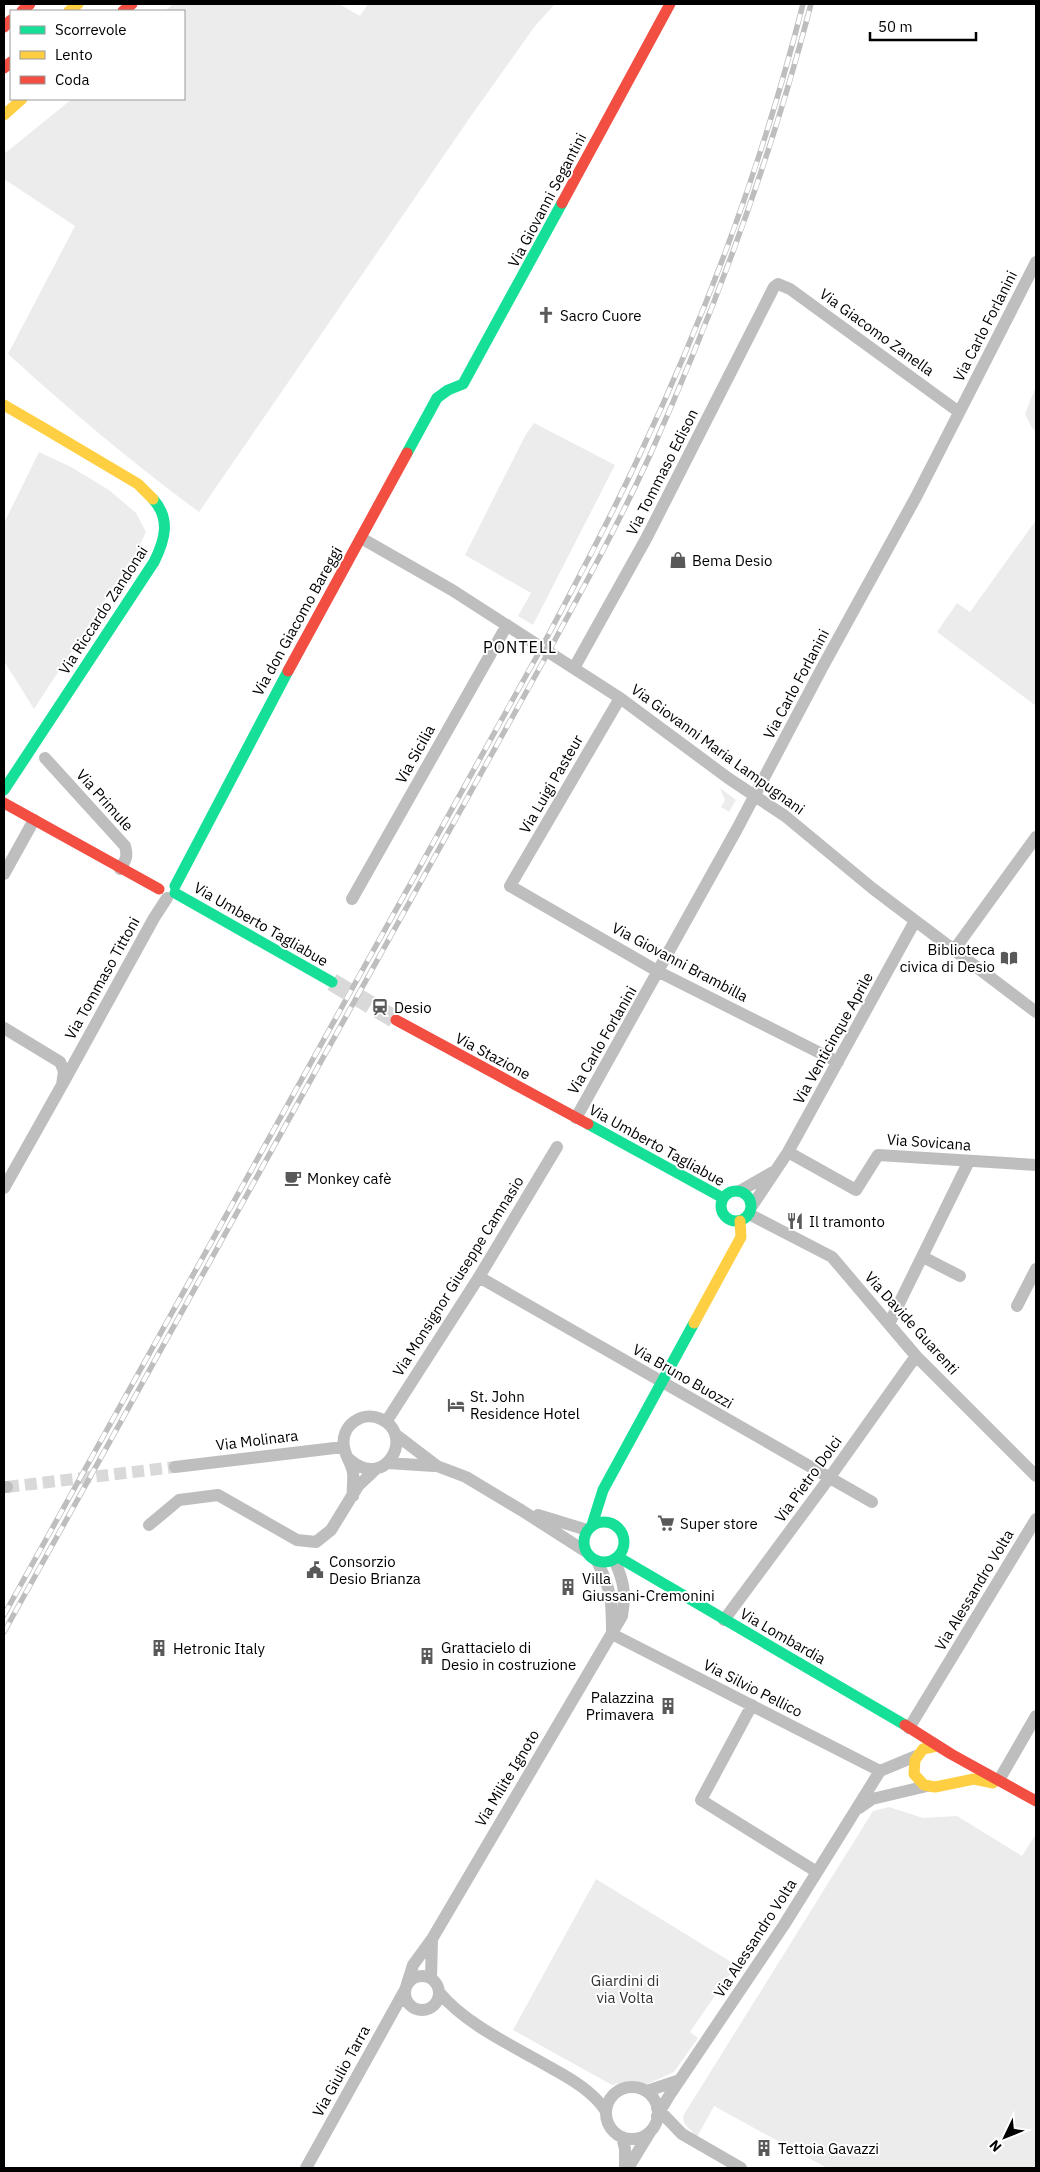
<svg xmlns="http://www.w3.org/2000/svg" width="1040" height="2172" viewBox="0 0 1040 2172" font-family="'IBM Plex Sans',sans-serif">
<style>
.green{fill:#ececec}
.lines{fill:none;stroke-linecap:round;stroke-linejoin:round}
.street-tunnel{stroke:#d9d9d9;stroke-width:12;stroke-dasharray:12 6;stroke-linecap:butt}
.secondary-tunnel{stroke:#d9d9d9;stroke-width:18;stroke-dasharray:18 9;stroke-linecap:butt}
.street{stroke:#bebebe;stroke-width:12}
.fast{stroke:#16e098;stroke-width:11}
.slow{stroke:#ffcf43;stroke-width:11}
.jam{stroke:#f24e42;stroke-width:11}
.rail-casing{stroke:#bebebe;stroke-width:5.5}
.rail{stroke:#fff;stroke-width:4;stroke-dasharray:11;stroke-linecap:butt}
.labels{text-anchor:middle;dominant-baseline:central;stroke-width:4;stroke-linejoin:round;paint-order:stroke}
.street-label{font-size:15px;fill:#000;stroke:#fff}
.poi-label{font-size:15px;fill:#000;stroke:#fff;text-anchor:start}
.park-label{font-size:15px;fill:#333;stroke:#fff}
.neighbourhood-label{font-size:16px;letter-spacing:1px;fill:#000;stroke:#fff}
</style>
<rect width="100%" height="100%" fill="#fff"/>
<path class="green" d="M173,4h166l21,12 8,-12h187l-20,22 -64,90 -272,396c-66,-49 -130,-102 -191,-158l67,-128 -71,-47v-25l68,-55h112v-88h-19z
M1036,386v45l-4,-3 -7,-14z
M534,423l81,42 -82,160 -15,-9 13,-23 -66,-38 60,-119z
M39,452l32,15 38,23 27,23 10,19 -9,19 -103,158 -30,-48v-138z
M1036,520v186l-99,-74 20,-29 13,9z
M720,788l16,12 -7,12 -8,-5 4,-7z
M889,1807l34,11 34,-2 65,40 14,-22v334h-209l-113,-62 -17,31 -13,-14 -1,-7 190,-305z
M596,1879l140,86 -46,67 8,6 -24,34 -29,13 -17,-4 -16,4 -99,-55z"/>
<g class="lines">
<path class="street-tunnel" d="M7,1487l168,-20"/>
<path class="secondary-tunnel" d="M332,982l64,38"/>
<path class="street" d="M361,538l91,52 168,108 108,80 57,38 87,72 164,124
M574,668l73,-131 127,-250 4,-3 12,5 169,123
M620,698l-110,188 149,86 179,90
M45,758l80,88c3,10 1,14 -5,23
M4,874l30,-54
M352,899l155,-274
M954,950l82,-113
M4,1028l56,34
M62,1085l92,-167 13,-20
M576,1118l161,-289 85,-161 94,-171 120,-235
M788,1152l68,38 22,-35 158,10
M4,1188l58,-103 2,-14 -4,-9
M740,1191l33,-19
M752,1206l36,-54 127,-231
M749,1214l83,43 84,99 120,120
M923,1257l37,19
M479,1277l393,225
M1017,1306l19,-37
M889,1324l80,-163
M386,1422l93,-145 78,-130
M395,1434l42,32 29,11 55,33 64,41
M349,1459c36,33 67,-24 32,-40 -19,-9 -41,7 -37,28 1,9 8,17 9,26 1,7 -1,15 0,23
M388,1463l46,3
M175,1467l168,-20
M4,1487h3
M538,1515l49,15
M149,1525l30,-25 39,-5 79,45 19,2 15,-12 27,-44 18,-17
M597,1561c15,30 15,41 15,73
M724,1620l106,-143 86,-121
M612,1634l268,137
M752,1705l-51,95 116,72
M909,1728l127,-209
M999,1780l37,-64
M859,1808l13,-9 55,-13
M405 1993a17 17 0 1 1 34 0a17 17 0 1 1-34 0Z
M431,1978l1,-39
M407,1984l6,-19 19,-26 190,-323c4,-23 2,-35 -8,-56
M439,1992c28,34 77,55 114,77 20,11 40,23 53,42
M606 2113a26 26 0 1 1 52 0a26 26 0 1 1-52 0Z
M647,2091l33,-11
M657,2108l25,26 59,34
M657,2116l12,-20 115,-171 96,-154 36,-15
M622,2137l3,12v19
M306,2168l99,-178
M628,2168l22,-36"/>
<path class="fast" d="M407,453l30,-55 11,-8 15,-6 99,-181
M4,790l150,-228c11,-22 17,-43 -1,-63
M175,886l113,-215
M175,893l157,89
M588,1124l135,74
M721 1206a15 15 0 1 1 30 0a15 15 0 1 1-30 0Z
M584 1542a20 20 0 1 1 40 0a20 20 0 1 1-40 0Z
M592,1525l11,-35 91,-167
M618,1557l287,168"/>
<path class="slow" d="M69,11l9,-7
M4,115l18,-16
M4,405l43,25
M47,430l91,54 15,15
M694,1323l47,-86 -1,-16
M937,1746l-14,3 -8,11 -1,14 10,11 11,2 39,-8 19,4"/>
<path class="jam" d="M22,11l8,-7
M123,11l9,-7
M4,27l7,-7
M4,68l7,-6
M562,203l108,-199
M288,671l119,-218
M4,803l155,86
M396,1020l192,104
M905,1725l46,29 85,47"/>
<g class="rail-casing">
<path id="rail" d="M4,1615l533,-959c36,-67 71,-133 103,-202 68,-144 124,-296 163,-450
M4,1632l540,-972c37,-68 74,-135 106,-205 65,-146 121,-296 161,-451"/>
</g>
<use href="#rail" class="rail"/>
</g>
<defs>
<g id="church-bare" transform="scale(1.35)"><path d="M-1.2-6h2.4v3.5h3.3v2.4h-3.3V6h-2.4V-.1h-3.3v-2.4h3.3Z" fill="#595959" stroke="#fff" stroke-width="2.5" paint-order="stroke"/></g>
<g id="shop-bare" transform="scale(1.35)"><path d="M-5-2.5h2.3a2.7 3.5 0 0 1 5.4 0H5L5.5 6h-11ZM-1.5-2.5h3a1.5 2.3 0 0 0-3 0Z" fill="#595959" stroke="#fff" stroke-width="2.5" paint-order="stroke"/></g>
<g id="library-bare" transform="scale(1.35)"><path d="M-6-4Q-3-5.5-.7-3.5V5Q-3 3-6 4ZM6-4Q3-5.5 .7-3.5V5Q3 3 6 4Z" fill="#595959" stroke="#fff" stroke-width="2.5" paint-order="stroke"/></g>
<g id="station-bare" transform="scale(1.35)"><path d="M-3-6H3Q5-6 5-4V2Q5 4 3 4L4.5 6H3L1.5 4h-3L-3 6H-4.5L-3 4Q-5 4-5 2V-4Q-5-6-3-6ZM-3.5-4v3h7v-3ZM-3.5 1v1.5H-2V1ZM2 1v1.5H3.5V1Z" fill="#595959" stroke="#fff" stroke-width="2.5" paint-order="stroke"/></g>
<g id="cafe-bare" transform="scale(1.35)"><path d="M-5.5-4.5H6V0H3Q3 3.5 0 3.5H-2.5Q-5.5 3.5-5.5 0ZM3-3.2v2h1.7v-2ZM-6 4.5H4V6H-6Z" fill="#595959" stroke="#fff" stroke-width="2.5" paint-order="stroke"/></g>
<g id="restaurant-bare" transform="scale(1.35)"><path d="M-5-6h1v4h1v-4h1v4h1v-4h1v5L-1.5 .5V6h-2V.5L-5-1ZM5-6V6H3V1.5H1.5Q1.5-4 5-6Z" fill="#595959" stroke="#fff" stroke-width="2.5" paint-order="stroke"/></g>
<g id="hotel-bare" transform="scale(1.35)"><path d="M-6-4.5h1.5V1H6V5H4.5V3h-9V5H-6ZM-4 0a1.8 1.8 0 1 1 3.6 0ZM.5 0V-2.5h3Q6-2.5 6 0Z" fill="#595959" stroke="#fff" stroke-width="2.5" paint-order="stroke"/></g>
<g id="supermarket-bare" transform="scale(1.35)"><path d="M-6-5.5h2.5l.6 2H6L4.5 2H-2.5L-4.4-4H-6ZM-1.5 3.2a1.3 1.3 0 1 0 .1 0ZM3 3.2a1.3 1.3 0 1 0 .1 0Z" fill="#595959" stroke="#fff" stroke-width="2.5" paint-order="stroke"/></g>
<g id="civic-bare" transform="scale(1.35)"><path d="M-.6-6.5H3V-4.5H.6V-3L4-1V1h2V6H-6V1h2V-1L-.6-3ZM-1.2 2.5V6h2.4V2.5Z" fill="#595959" stroke="#fff" stroke-width="2.5" paint-order="stroke"/></g>
<g id="building-bare" transform="scale(1.35)"><path d="M-4-6H4V6H1V3H-1V6H-4ZM-2.5-4.3h1.7v1.8h-1.7ZM.8-4.3h1.7v1.8H.8ZM-2.5-1h1.7V.8h-1.7ZM.8-1h1.7V.8H.8Z" fill="#595959" stroke="#fff" stroke-width="2.5" paint-order="stroke"/></g>
</defs>
<g fill-rule="evenodd">
<use href="#church-bare" x="546" y="315"/>
<use href="#shop-bare" x="678" y="560"/>
<use href="#library-bare" x="1009" y="958"/>
<use href="#station-bare" x="380" y="1007"/>
<use href="#cafe-bare" x="293" y="1178"/>
<use href="#restaurant-bare" x="795" y="1221"/>
<use href="#hotel-bare" x="456" y="1405"/>
<use href="#supermarket-bare" x="666" y="1523"/>
<use href="#civic-bare" x="315" y="1570"/>
<use href="#building-bare" x="568" y="1587"/>
<use href="#building-bare" x="159" y="1648"/>
<use href="#building-bare" x="427" y="1656"/>
<use href="#building-bare" x="668" y="1706"/>
<use href="#building-bare" x="764" y="2148"/>
</g>
<g class="labels">
<g class="street-label">
<text transform="translate(547 200) rotate(-62)">Via Giovanni Segantini</text>
<text transform="translate(985 326) rotate(-63)">Via Carlo Forlanini</text>
<text transform="translate(877 332) rotate(36)">Via Giacomo Zanella</text>
<text transform="translate(662 472) rotate(-63)">Via Tommaso Edison</text>
<text transform="translate(103 610) rotate(-57)">Via Riccardo Zandonai</text>
<text transform="translate(297 621) rotate(-61)">Via don Giacomo Bareggi</text>
<text transform="translate(796 684) rotate(-62)">Via Carlo Forlanini</text>
<text transform="translate(718 749) rotate(36)">Via Giovanni Maria Lampugnani</text>
<text transform="translate(415 754) rotate(-61)">Via Sicilia</text>
<text transform="translate(551 784) rotate(-60)">Via Luigi Pasteur</text>
<text transform="translate(105 800) rotate(48)">Via Primule</text>
<text transform="translate(261 924) rotate(30)">Via Umberto Tagliabue</text>
<text transform="translate(680 962) rotate(28)">Via Giovanni Brambilla</text>
<text transform="translate(102 978) rotate(-61)">Via Tommaso Tittoni</text>
<text transform="translate(833 1038) rotate(-61)">Via Venticinque Aprile</text>
<text transform="translate(602 1040) rotate(-60)">Via Carlo Forlanini</text>
<text transform="translate(493 1056) rotate(28)">Via Stazione</text>
<text transform="translate(929 1142) rotate(4)">Via Sovicana</text>
<text transform="translate(657 1145) rotate(29)">Via Umberto Tagliabue</text>
<text transform="translate(458 1276) rotate(-58)">Via Monsignor Giuseppe Camnasio</text>
<text transform="translate(912 1323) rotate(48)">Via Davide Guarenti</text>
<text transform="translate(683 1376) rotate(30)">Via Bruno Buozzi</text>
<text transform="translate(257 1440) rotate(-7)">Via Molinara</text>
<text transform="translate(808 1479) rotate(-54)">Via Pietro Dolci</text>
<text transform="translate(974 1590) rotate(-59)">Via Alessandro Volta</text>
<text transform="translate(783 1636) rotate(30)">Via Lombardia</text>
<text transform="translate(753 1688) rotate(27)">Via Silvio Pellico</text>
<text transform="translate(507 1778) rotate(-59)">Via Milite Ignoto</text>
<text transform="translate(755 1938) rotate(-57)">Via Alessandro Volta</text>
<text transform="translate(341 2071) rotate(-61)">Via Giulio Tarra</text>
</g>
<g class="poi-label">
<text x="560" y="315">Sacro Cuore</text>
<text x="692" y="560">Bema Desio</text>
<text x="995" y="949" text-anchor="end">Biblioteca<tspan x="995" dy="17">civica di Desio</tspan></text>
<text x="394" y="1007">Desio</text>
<text x="307" y="1178">Monkey cafè</text>
<text x="809" y="1221">Il tramonto</text>
<text x="470" y="1396">St. John<tspan x="470" dy="17">Residence Hotel</tspan></text>
<text x="680" y="1523">Super store</text>
<text x="329" y="1561">Consorzio<tspan x="329" dy="17">Desio Brianza</tspan></text>
<text x="582" y="1578">Villa<tspan x="582" dy="17">Giussani-Cremonini</tspan></text>
<text x="441" y="1647">Grattacielo di<tspan x="441" dy="17">Desio in costruzione</tspan></text>
<text x="173" y="1648">Hetronic Italy</text>
<text x="654" y="1697" text-anchor="end">Palazzina<tspan x="654" dy="17">Primavera</tspan></text>
<text x="778" y="2148">Tettoia Gavazzi</text>
</g>
<g class="park-label">
<text x="625" y="1980">Giardini di<tspan x="625" dy="17">via Volta</tspan></text>
</g>
<g class="neighbourhood-label">
<text x="520" y="647">PONTELL</text>
</g>
</g>
<rect width="1040" height="2172" fill="none" stroke="#000000" stroke-width="10"/>
<rect x="10" y="10" width="175" height="90" fill="#ffffff" stroke="#999999"/>
<rect x="20" y="26" width="25" height="8" fill="#16e098" stroke="#999999"/>
<text x="55" y="35" font-size="15" fill="#000000">Scorrevole</text>
<rect x="20" y="51" width="25" height="8" fill="#ffcf43" stroke="#999999"/>
<text x="55" y="60" font-size="15" fill="#000000">Lento</text>
<rect x="20" y="76" width="25" height="8" fill="#f24e42" stroke="#999999"/>
<text x="55" y="85" font-size="15" fill="#000000">Coda</text>
<g transform="translate(1005 2137) rotate(227)" stroke="#ffffff" stroke-width="4" paint-order="stroke">
<path d="M0-4L9 19L0 12L-9 19Z" fill="#000000"/>
<text y="-8" font-size="14" font-weight="bold" text-anchor="middle" fill="#000000">N</text>
</g>
<path d="M870 32v8h106v-8" fill="none" stroke="#000000" stroke-width="2.5"/>
<text x="878" y="32" font-size="15" fill="#000000" stroke="#ffffff" stroke-width="4" paint-order="stroke">50 m</text>
</svg>
